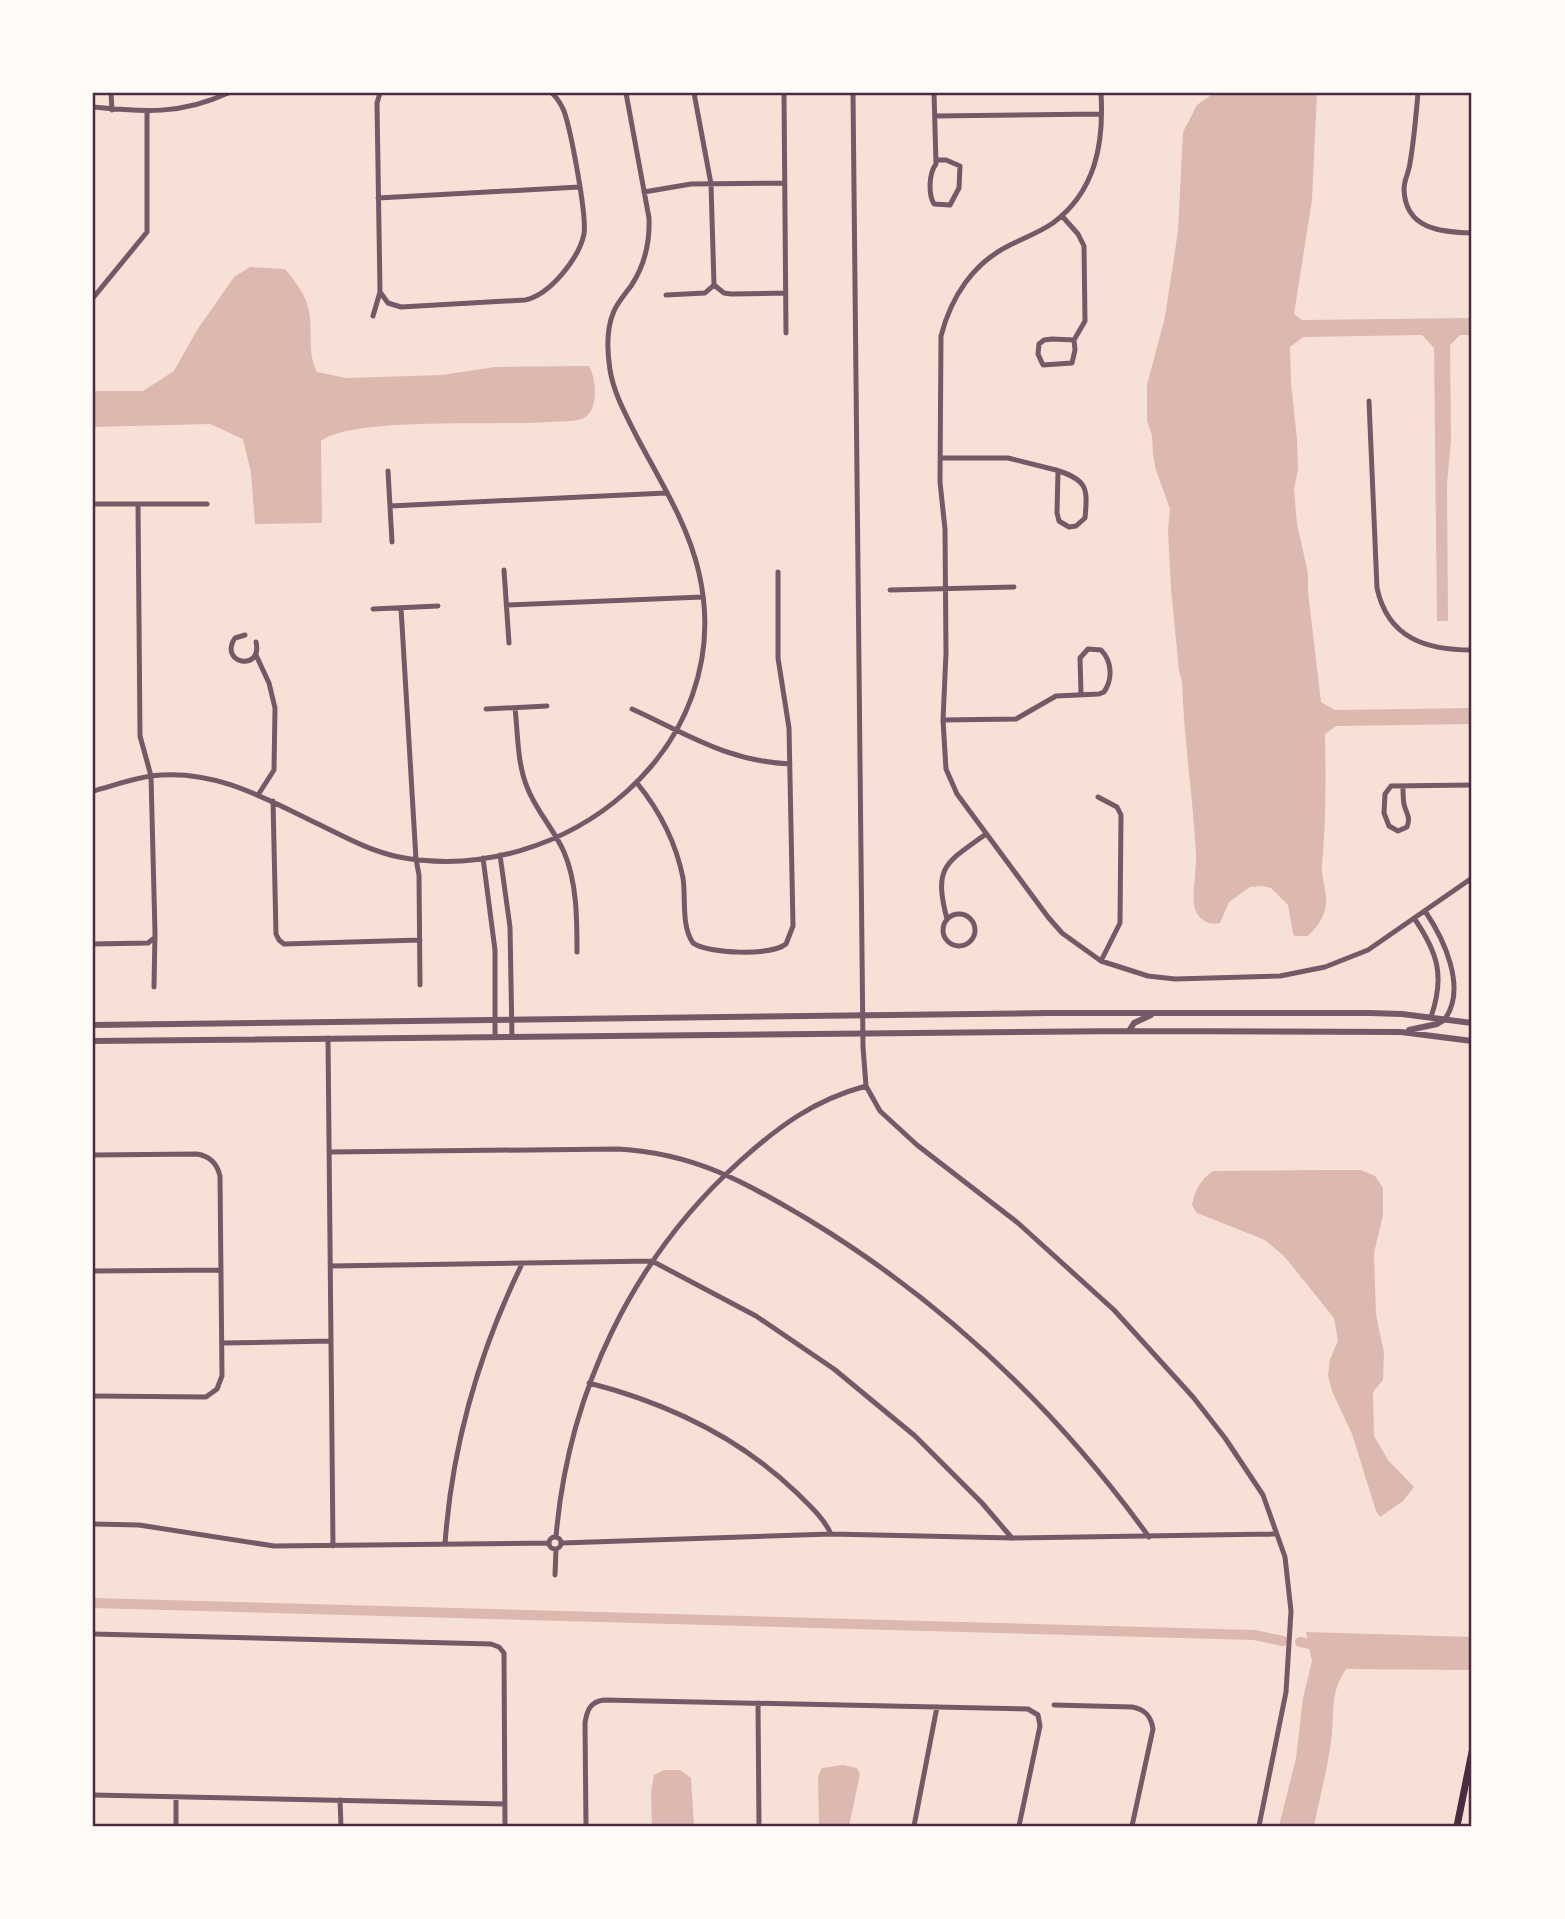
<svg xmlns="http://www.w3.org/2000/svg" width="1565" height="1919" viewBox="0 0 1565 1919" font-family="'IBM Plex Sans',sans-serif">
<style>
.water{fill:#dcb8b0}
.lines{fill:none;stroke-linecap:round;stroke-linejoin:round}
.canal{stroke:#dcb8b0;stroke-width:10}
.minor{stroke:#755966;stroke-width:5}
.tertiary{stroke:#755966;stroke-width:6}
.secondary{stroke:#4a2c40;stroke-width:7}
.neatline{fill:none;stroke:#4a2c40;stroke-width:2.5}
</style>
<rect width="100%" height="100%" fill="#f7e1d7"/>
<path class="water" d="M1214,93h103l-5,107 -18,114 8,6 170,-2v17h-12l-10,10 1,95 -4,44 1,137h-11l-3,-273 -12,-13 -119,2 -13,10 1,36 6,56 1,31 -4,19 3,35 11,49v19l13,110 14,8 137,-2v16l-136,2 -11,8c1,44 1,87 -3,132 -1,14 7,28 3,43 -2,11 -10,20 -17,27h-13l-2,-3 -5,-28 -17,-17 -9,-2 -12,1 -21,15 -9,21c-11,3 -21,-3 -25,-14 -4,-16 2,-37 1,-54 -3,-58 -12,-115 -14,-173l-3,-11 -8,-82 -3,-59 2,-21 -14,-39 -3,-15 -1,-19 -5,-16v-35l18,-68 13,-86 5,-99 14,-27z
M250,267l35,2c10,12 22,27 24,43 4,21 -2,40 8,60l29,6 96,-3 53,-8 94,-1c7,12 11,46 -7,53 -9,3 -22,2 -32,3 -48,4 -198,-6 -229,19l1,82 -67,1 -4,-51 -8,-34 -33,-15 -117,3v-36h50l31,-20 23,-41 37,-53z
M1327,1170h34l14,6 8,12v27l-9,38 2,62 8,37 -1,28 -10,12 1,44 14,24 26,27 -11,14 -23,16 -4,-6 -24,-77 -20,-43 -4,-16 2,-16 8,-18 -4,-23 -50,-62 -19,-16 -68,-27 -5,-8c3,-15 8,-25 21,-34z
M1306,1632l166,5v33l-126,-1c-15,23 -12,38 -14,64 -3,31 -12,62 -18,93h-35l17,-68 7,-60 9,-37z
M843,1765l14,3 3,6 -11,52h-30l-1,-50 4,-8z
M664,1770h16l11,8 3,48h-42l-1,-34 3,-17z"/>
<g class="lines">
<path class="canal" d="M93,1603l1161,32 29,6
M1300,1642l20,4"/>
<path class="minor" d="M111,93l1,17
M694,93l17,91 3,101
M784,93l2,240
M853,93l10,954 3,39 14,25 37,34 101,78 96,87 79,87 32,41 38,57 22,62 6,54 -5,81 -27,134
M934,93l2,71c-7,9 -8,30 -2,40l16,1 9,-17 1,-22 -14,-6h-10
M1101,93c3,50 -5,98 -48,130 -13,9 -29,15 -43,22 -37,18 -59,52 -69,91l-1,146 5,47 1,124 -3,67 3,49 11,25 91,123 14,16 39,28 47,15 27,3 105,-3 45,-9 43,-17 104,-72
M1418,93c-2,23 -4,47 -8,70 -1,9 -6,17 -6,26 1,41 38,43 68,44
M93,107c50,5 88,8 135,-14
M935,116l166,-2
M644,192l47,-8 94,-1
M378,198l201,-11
M1062,216l16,18 6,12 1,75 -11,19 1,10 -3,13 -29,2 -5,-11 1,-10 5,-4 8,-1 22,1
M714,285l10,8 7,1 55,-1
M380,292l8,11 13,4 124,-7c25,-5 54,-42 59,-66 3,-18 -13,-103 -20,-123 -3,-7 -7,-13 -12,-18
M666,295l39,-2 9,-8
M93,298l54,-66v-120
M373,316l7,-24 -3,-189 3,-10
M1369,401l8,187c11,51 50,62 95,62
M940,458h68l48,12c31,10 32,17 29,48l-9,8 -7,1 -10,-6 -2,-8 1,-42
M388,471l4,71
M93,504h114
M138,504l2,232 11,40 4,157 -1,54
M390,506l276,-13
M504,570l5,73
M890,590l124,-3
M506,605l197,-8
M401,608l15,251 3,16 1,110
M373,609l65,-3
M245,635l-10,3c-17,26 28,34 21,4
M256,655l13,28 6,25 -1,62 -16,25
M515,708c3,26 2,54 12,79 9,24 27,42 37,65 13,30 13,68 13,100
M486,709l61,-3
M632,709c55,25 95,52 158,55
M943,720l73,-1 40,-23 43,-2 5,-2c9,-13 8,-31 -3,-42l-13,-1 -8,9 1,36
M637,783c22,27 39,60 46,95 3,20 -2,48 10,65 15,11 78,13 93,1l7,-18 -4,-198 -11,-70v-86
M1403,786c0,6 0,13 1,18 2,10 7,12 3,23l-9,4 -9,-5 -5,-13 1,-19 6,-8 81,-1
M93,791c19,-5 38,-12 58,-15 61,-8 112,21 165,47 27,13 53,28 83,34 165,31 340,-109 300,-284 -11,-49 -39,-92 -62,-136 -11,-22 -23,-43 -27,-67 -3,-19 -4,-41 4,-59 4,-9 11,-17 17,-25 14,-21 19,-43 18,-68l-23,-125
M1098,797l19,10 4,8 -1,108 -19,38
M273,801l3,133 3,6 5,4 136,-4
M500,855l10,72 2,110
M483,858l12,92v87
M1425,911c19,28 42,77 20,108
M943 930a16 16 0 1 1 32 0a16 16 0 1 1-32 0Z
M1414,918c24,35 31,58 17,99
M947,919c-14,-53 -1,-56 39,-85
M93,944l55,-1 5,-4
M328,1038l5,508
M329,1152l289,-3c76,4 127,33 191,71 135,82 248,190 340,317
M93,1155l104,-1c13,2 20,9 23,22l2,200 -5,13 -11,8 -113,-1
M330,1266l322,-5 104,55 78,53 81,67 67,67 30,35
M93,1271l128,-1
M222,1343l109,-2
M589,1383c78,20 149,53 208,110 13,13 26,24 34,41
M93,1524l46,1 135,21 275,-3
M549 1543a6 6 0 1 1 12 0a6 6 0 1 1-12 0Z
M556,1537c12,-144 76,-278 183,-375 40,-36 75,-62 127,-76
M562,1543l269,-9 181,4 265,-4
M445,1544c7,-99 33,-190 77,-280
M555,1575l1,-26
M93,1634l398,10 8,3 5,6 1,173
M758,1703l1,123
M1054,1705l78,2c13,2 19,9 21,22l-21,97
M93,1795l412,9
M176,1797v29
M340,1800l1,26
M586,1826l-1,-103c2,-13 5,-21 19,-23l424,9 10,6 2,11 -21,100
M914,1826l23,-119"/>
<path class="tertiary" d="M93,1025l955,-12h321l33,1 70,9
M1409,1030l28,-6 8,-5
M1129,1031l5,-8 17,-8
M93,1041l1036,-10 272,1 71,9"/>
<path class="secondary" d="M1457,1826l15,-74"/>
</g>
<rect width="1565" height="1919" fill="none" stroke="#fffaf5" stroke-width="189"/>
<rect x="94" y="94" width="1376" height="1731" class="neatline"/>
</svg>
